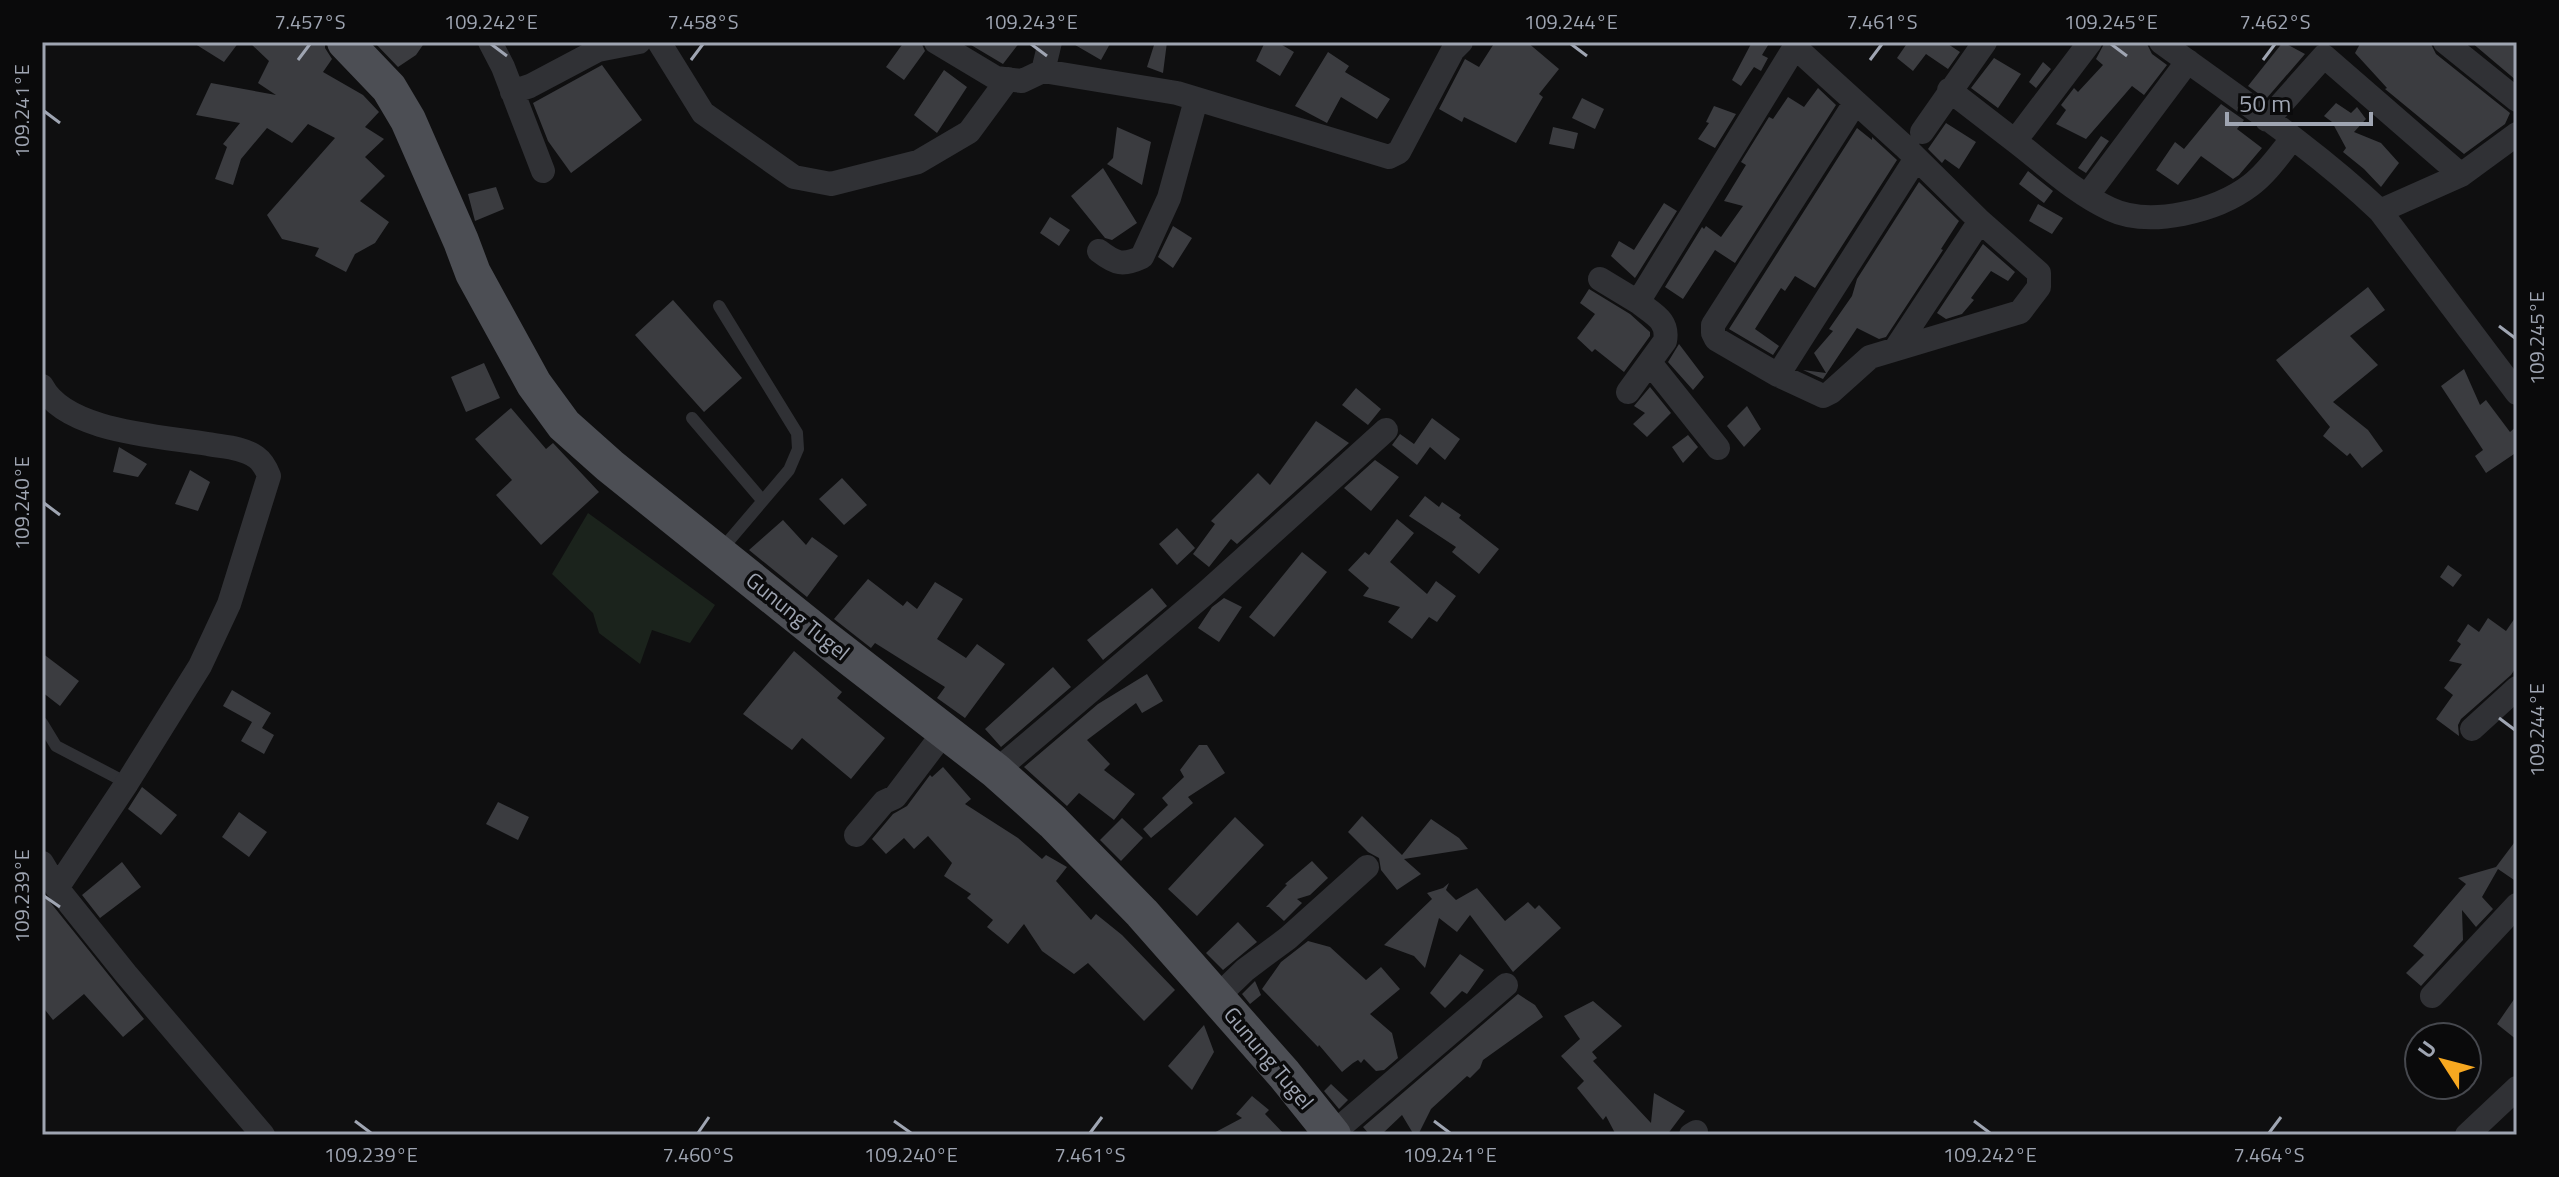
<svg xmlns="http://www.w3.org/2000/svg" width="2559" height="1177" viewBox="0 0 2559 1177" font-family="'Titillium Web',sans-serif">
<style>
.green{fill:#1b231c}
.building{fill:#3b3c40}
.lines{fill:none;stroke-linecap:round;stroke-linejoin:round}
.lane{stroke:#303135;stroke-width:12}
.street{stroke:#303135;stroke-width:24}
.primary{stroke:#4c4e54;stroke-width:36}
.ticks{fill:none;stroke:#9fa5b2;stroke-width:3}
.labels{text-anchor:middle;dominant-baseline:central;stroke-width:7;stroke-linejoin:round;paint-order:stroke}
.street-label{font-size:22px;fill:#9fa5b2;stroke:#0a0a0b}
.neatline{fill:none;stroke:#9fa5b2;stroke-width:3}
.ticks-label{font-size:20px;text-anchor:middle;fill:#9fa5b2}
</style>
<rect width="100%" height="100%" fill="#0f0f10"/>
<path class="green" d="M588,513l127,92 -25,38 -38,-13 -12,34 -41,-31 -6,-20 -41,-39z"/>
<path class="building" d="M192,42h47l-15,20z
M249,42h76v6l7,11 -9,13 40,23 16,17 -14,15 19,12 -19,18 20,19 -25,25 29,21 -14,21 -20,11 -9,18 -31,-16 4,-8 -37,-9 -15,-24 68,-77 -27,-14 -16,19 -25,-15 -26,31 -8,26 -18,-6 12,-32 -4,-3 17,-21 -44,-8 15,-32 65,12 -18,-12 11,-22z
M374,42h51l-9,13 -18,12z
M904,42h17l4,9 -21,29 -18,-13z
M966,42h54l-17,22z
M1070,42h41l-10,18z
M1155,42h12l-4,31 -16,-6z
M1265,42h12l17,10 -14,24 -24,-15z
M1495,42h32l32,27 -20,25 4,3 -27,46 -52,-26 -2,5 -23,-13 26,-50 14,8z
M1752,42h18l-8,13 6,3 -7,13 -7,-4 -13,19 -9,-6z
M1908,42h37l15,10 -12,17 -22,-15 -13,17 -16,-13z
M2105,42h41l6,12 15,11 -23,30 -12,-9 -46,53 -30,-15 10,-14 -5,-5 13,-17 4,4 25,-27 -7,-6z
M2283,42l22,12 -39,45 -18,-13z
M2361,42h69l6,12 74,59 -5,11 -41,30 -79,-65 2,-1 -32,-35z
M2471,42h40l6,5v34z
M1328,52l21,14 -4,6 45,27 -13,20 -36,-22 -14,26 -32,-17z
M1994,58l27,16 -23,34 -27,-20z
M2043,62l8,7 -15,19 -7,-6z
M602,65l40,55 -71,53 -23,-32 -15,-38z
M944,70l23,17 -30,46 -23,-18z
M1818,88l18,17 -101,158 -20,-13 -32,49 -18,-12 37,-60 2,2 2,-3 15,11 22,-31 -19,-5 22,-36 -5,-3 28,-45 4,2 15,-22 16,10z
M1582,98l22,11 -9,20 -23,-11z
M2336,103l15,10 6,-6 9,12 -12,13 27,11 18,20 -18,24 -17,-18 -21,-17 3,-4 -14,-26 -8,-6z
M2221,104l23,16 -7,9 25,19 -23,27 -6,4 -32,-23 -23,29 -22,-15 19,-28 9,7z
M1714,106l22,8 -21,34 -17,-9 11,-16 -3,-1z
M1946,123l30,19 -17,27 -14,-10 -3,4 -14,-14z
M1117,127l34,15 -9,43 -35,-21 6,-6z
M1553,127l25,6 -4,16 -25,-5z
M1857,128l15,12v-3l25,23 -82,128 -20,-12 -10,15 -4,-3 -26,41 24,17 -6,9 -44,-26z
M2101,136l8,5 -23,32 -8,-5z
M1103,168l34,55 -25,17 -7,-2 -34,-42z
M2028,171l25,20 -9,12 -25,-19z
M1919,182l40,39 -18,28 2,1 -57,87 -7,2 -22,-11 -34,51 -20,-9 23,3 -12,-20 19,-22 -4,-2 23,-33 5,-17z
M496,187l8,22 -29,12 -7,-27z
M1664,203l13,8 -42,67 -24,-22 8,-15 15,9z
M2038,204l25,14 -11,16 -23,-13z
M1050,217l20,13 -11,16 -19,-13z
M1173,226l19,12 -19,30 -15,-11z
M1983,244l32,28 -7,9 -17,-10 -20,27 3,2 -12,14 -16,5 -9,-6z
M2368,287l17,23 -35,26 28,29 -45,37 35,28 15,21 -21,17 -12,-15 -3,3 -24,-20 7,-9 -54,-67z
M1589,289l41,25 20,18v4l-26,36 -29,-23 -3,3 -15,-14 18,-24 -15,-11z
M673,300l69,78 -38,34 -69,-77z
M1679,344l25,33 -11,13 -25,-28z
M484,363l16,35 -34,14 -15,-35z
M2464,369l16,36 6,-5 24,32 7,-6v26l-31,21 -11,-17 8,-6 -42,-64z
M1650,387l21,26 -24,24 -14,-13 12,-11 -11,-7z
M1356,388l25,21 -13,16 -26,-20z
M1747,406l14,23 -17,18 -17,-21z
M511,408l35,41 7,-6 46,49 -58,53 -45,-50 16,-15 -37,-41z
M1432,418l28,21 -15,21 -15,-13 -13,18 -25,-20 8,-11 14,10z
M1316,421l33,22 -112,101 -6,-5 -22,28 -16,-13 22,-30 -4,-3 47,-48 12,12z
M1688,435l10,12 -15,16 -11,-16z
M119,447l28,17 -9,13 -25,-5z
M1375,460l24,17 -28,34 -27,-23z
M190,470l20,12 -12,29 -23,-7z
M842,478l25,27 -23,20 -25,-26z
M1425,496l14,11 3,-5 19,13 -2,3 40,31 -20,25 -27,-22 4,-5 -47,-31z
M1397,519l17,14 -24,29 37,32 9,-13 20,15 -19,26 -8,-5 -17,22 -24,-17 12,-15 -37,-11 6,-8 -21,-18 17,-18 4,3z
M783,520l23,25 6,-8 26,19 -31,41 -58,-47z
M1177,528l18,20 -18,17 -18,-21z
M1302,552l25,20 -53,65 -25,-20z
M2448,565l14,10 -9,12 -13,-10z
M868,579l35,27 4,-5 10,8 18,-27 28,17 -26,40 29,19 11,-14 28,20 -40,54 -28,-20 8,-11 -70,-44 -4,5 -37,-29z
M1152,588l15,18 -64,54 -16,-20z
M1224,598l18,9 -23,35 -21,-14 14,-21z
M2517,615v51l-6,9 -50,44 -3,6 1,11 -23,-17 17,-24 -9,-7 18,-24 -13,-3 12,-17 -4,-3 11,-17 11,8 9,-14 18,13z
M794,651l48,41 -5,6 48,40 -34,41 -49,-41 -10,12 -49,-36z
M42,653l37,28 -19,25 -18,-14z
M1053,667l18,20 -70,60 -16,-18z
M1147,674l16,27 -21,12 -6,-10 -49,37 23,24 -6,6 31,24 -21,26 -35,-27 -12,13 -43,-39 74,-63z
M232,690l39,23 -9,15 12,7 -10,19 -23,-13 11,-19 -29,-16z
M1199,745h8l18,28 -37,24 5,6 -42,35 -8,-9 25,-24 -6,-7 22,-21 -4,-7z
M943,767l28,32 -6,5 53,34 24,21 4,-4 21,12 -11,14 35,39 5,-6 26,21 53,55 -31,31 -56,-58 -14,11 -32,-23 -18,-27 -16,20 -21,-17 6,-7 -26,-22 4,-4 -27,-18 8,-13 -24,-27 -14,13 -10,-11 -18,16 -14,-15 21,-25 14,-8 23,-31 2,2z
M142,787l35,28 -16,20 -33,-26z
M498,802l31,15 -11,23 -32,-16z
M239,812l28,20 -18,25 -27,-20z
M1362,816l40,39 29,-36 28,19 9,11 -64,10 17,15 -24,16 -16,-20 -2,-12 -11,-6 -20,-20z
M1235,817l29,28 -67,71 -29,-27z
M1122,818l21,20 -22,23 -21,-21z
M2517,839v43l-19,-13 -16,28 11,12 -17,18 -14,-17 1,30 -42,46 -15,-13 18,-18 -11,-9 53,-62 -8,-6 38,-11z
M1312,861l16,17 -18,17 -13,4 5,4 -18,18 -15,-14h-3l21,-22 -2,-1z
M122,862l19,25 -41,31 -18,-23z
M1449,883l-3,7 10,10 21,-12 28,33 23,-19 7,7 4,-4 22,23 -48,44 -43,-57 -13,17 -18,-14 -14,50 -11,-12 -30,-11 48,-46 -5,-6 16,-5z
M42,892l102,127 -21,18 -39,-43 -31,26 -11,-14z
M1238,922l19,20 -34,28 -17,-17z
M1308,941l22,6 36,33 15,-13 19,22 -30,25 22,19 6,25 -14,12 -8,1 -12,-12 -3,4 -3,-3 -5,3 -11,9 -23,-27 -1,2 -56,-58 19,-27z
M1460,954l24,16 -17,24 -5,-3 -17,17 -15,-15z
M1255,981l6,14 -11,9 -8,-10z
M1518,994l17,11 8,12 -60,43 -3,8 -10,10 -3,-2 -36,33 -13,26h-4l-12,-20 -21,20h-11l-7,-8z
M2517,995v45l-20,-16z
M1593,1001l29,25 -30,26 5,6 -4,3 58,62 3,-30 31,18 -18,24h-51l-10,-19 -3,4 -26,-32 7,-7 -23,-25 19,-17 -16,-23z
M1204,1025l10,27 -22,38 -24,-24z
M1331,1084l17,16 -9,9 -15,-18z
M1252,1096l17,14 -4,4 20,21h-75l32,-17 -6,-4z"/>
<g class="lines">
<path class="lane" d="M719,306l78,127 1,16 -9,21 -68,80
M692,418l70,82
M42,723l14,23 71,37"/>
<path class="street" d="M490,42l13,25 40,104
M659,42l44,71 91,64 37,7 87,-22 51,-30 39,-53
M936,42l60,36 26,3 21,-10 134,22 212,64 10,-5 54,-102 8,-8
M2161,42c74,54 153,106 219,169l137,182
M2445,42l72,58
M1043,71l7,-29
M1949,90l66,51 75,-99
M512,92l18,-6 68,-36 41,-8
M1855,103l-142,222v8l3,6 62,36 137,-215
M2267,120l57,-64 137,119
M1922,132l63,-90
M2015,141c30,23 60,52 95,68 40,19 107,2 141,-24 16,-12 28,-30 41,-46
M2087,196l101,-135
M2380,211l81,-36 56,-41
M1099,251c17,13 24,15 43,6l27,-59 27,-98
M1600,279l38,23
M1896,348l84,-127
M1651,364l67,84
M1778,375l45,21 8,-4 39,-35 150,-45 19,-25v-14l-59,-52 -76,-75 -109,-99
M42,386c24,46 119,50 166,58 15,3 34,3 48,13 7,5 10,11 13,19l-40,128 -29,62 -73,117 -70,105
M1628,392l37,-51c4,-21 -12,-27 -27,-39l160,-260
M2472,729l45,-41
M996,771l212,-180 178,-161
M856,835l28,-33 11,-5 50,-66
M42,863l15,25 69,86 137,161
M2432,996l85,-91
M1217,997l28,-27 43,-32 79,-71
M1332,1134l174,-149
M1691,1135l5,-3
M2467,1135l50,-47"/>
<path class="primary" d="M345,42l44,46 19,32 53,121 12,32 61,111 30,41 46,41 213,171 173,134 57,51 89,91 142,161 49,61"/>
</g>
<path class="ticks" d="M491,44l16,12M1031,44l16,12M1571,44l16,12M2111,44l16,12M298,60l12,-16M691,60l12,-16M1870,60l12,-16M2263,60l12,-16M44,111l16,12M2499,326l16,12M44,503l16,12M2499,718l16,12M44,896l16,11M355,1121l16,12M894,1121l17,12M1434,1121l16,12M1974,1121l16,12M698,1133l11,-16M1090,1133l12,-16M2269,1133l12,-16"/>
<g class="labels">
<g class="street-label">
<text transform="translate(798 616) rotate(39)">Gunung Tugel</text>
<text transform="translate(1269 1058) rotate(50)">Gunung Tugel</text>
</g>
</g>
<rect width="2559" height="1177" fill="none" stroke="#0a0a0b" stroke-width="88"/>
<g transform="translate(2443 1061) rotate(306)"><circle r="38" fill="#0a0a0b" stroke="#46484e" stroke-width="2"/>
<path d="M0-6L14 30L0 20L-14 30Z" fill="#f7a820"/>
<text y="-12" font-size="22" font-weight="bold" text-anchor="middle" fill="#9fa5b2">U</text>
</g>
<path d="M2227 112v12h144v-12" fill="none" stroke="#9fa5b2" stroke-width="4"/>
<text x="2239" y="112" font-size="24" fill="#9fa5b2" stroke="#0a0a0b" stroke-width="6" paint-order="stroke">50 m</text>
<rect x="44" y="44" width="2471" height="1089" class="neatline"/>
<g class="ticks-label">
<text x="310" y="29">7.457°S</text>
<text x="491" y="29">109.242°E</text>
<text x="703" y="29">7.458°S</text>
<text x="1031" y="29">109.243°E</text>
<text x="1571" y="29">109.244°E</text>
<text x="1882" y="29">7.461°S</text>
<text x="2111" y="29">109.245°E</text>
<text x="2275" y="29">7.462°S</text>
<text transform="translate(22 111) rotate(-90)" y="7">109.241°E</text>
<text transform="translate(2537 338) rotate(-90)" y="7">109.245°E</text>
<text transform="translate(22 503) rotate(-90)" y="7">109.240°E</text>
<text transform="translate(2537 730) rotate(-90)" y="7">109.244°E</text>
<text transform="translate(22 896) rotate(-90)" y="7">109.239°E</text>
<text x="371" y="1162">109.239°E</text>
<text x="698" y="1162">7.460°S</text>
<text x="911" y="1162">109.240°E</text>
<text x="1090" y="1162">7.461°S</text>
<text x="1450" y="1162">109.241°E</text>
<text x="1990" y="1162">109.242°E</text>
<text x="2269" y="1162">7.464°S</text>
</g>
</svg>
